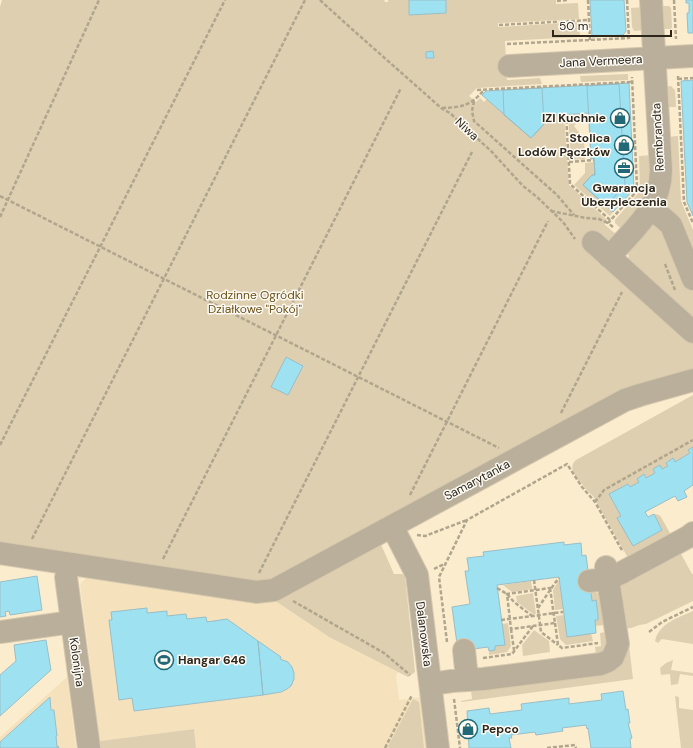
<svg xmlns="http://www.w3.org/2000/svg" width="693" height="748" viewBox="0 0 693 748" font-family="'DM Sans',sans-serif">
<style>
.built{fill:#f5e2bd}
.green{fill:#decfb0}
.building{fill:#9ee2f2;stroke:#98bec7}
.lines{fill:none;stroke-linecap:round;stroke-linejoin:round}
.minor-casing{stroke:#d6c8ae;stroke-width:24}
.path{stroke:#b0a58d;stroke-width:2.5;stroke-dasharray:4 2;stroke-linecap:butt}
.minor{stroke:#baaf9a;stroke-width:22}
.labels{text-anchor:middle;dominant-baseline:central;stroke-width:3;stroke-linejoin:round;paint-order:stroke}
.street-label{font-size:12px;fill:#2c261b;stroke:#fdfaf4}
.poi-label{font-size:12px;font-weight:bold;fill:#2c261b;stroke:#fdfaf4;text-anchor:end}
.park-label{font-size:12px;fill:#6a5117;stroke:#fdfaf4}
</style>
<rect width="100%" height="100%" fill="#fbecce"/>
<path class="built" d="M89,575l185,25 55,37 69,35 -2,4 3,24 22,-3 6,51h-231l-2,-19 -94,12 -20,-157z
M67,677l9,71h-76v-11z"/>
<path class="green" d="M2,0h382l1,2h3v-2h21v15l37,-2v-13h110v4l22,-1 1,16 -81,4v4l81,-5 1,15 -75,4 2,39 33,-2 2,6 -65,4 -8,8 7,6 4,-4 4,4 3,-3 44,39 12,-14v-8l21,-1 5,70 38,35 -2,2v3l12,10 -5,4 -6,1 87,102v30l-426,212 -267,-36v-541z
M658,6h11l2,2 1,19 -1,2h-11z
M644,7l1,23 -11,1 -2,-4 -1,-19z
M628,74v6l-47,2 -1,-6z
M671,86l4,4 1,17h-12l-2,-20z
M568,114h14v4h-2l-6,8 10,13 1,20 -14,1z
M678,136l3,65 12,29v93l-64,-63 -1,-9 6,-10 -19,-18v-3l25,-29 -1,-35 13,-1 14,-18z
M594,162l1,13h-3l-9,10 30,27 -3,4 -36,-31 11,-12v-10z
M693,395v52l-5,3 2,3 -15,9 -2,-3 -7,3 2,4 -6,3 -2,-3 -7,3 2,4 -9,5 -2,-4 -7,5 2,3 -9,5 -2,-3 -19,10 12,22 -3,2 15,28 29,-16 -8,-16 5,1 2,2 10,18 -43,23 -35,-62c-5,-4 -10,-10 -13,-15l-1,1c-4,-8 -11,-15 -3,-22z
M379,540l15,34h8l3,2 10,96 -7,5 -79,-40 -55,-37z
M680,552l12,22h1v27l-47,23c-8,0 -13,5 -19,4l6,51 -172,23v-1l11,-2 -1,-9 132,-20 14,-84z
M559,580l4,29 -8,1 -2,-20z
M531,581l1,8 -20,3 -9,-7z
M591,592h5l4,3 5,30 -10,1v-26l-3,1z
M533,593l3,21h-3l-16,-12 -1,-6z
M693,611v33l-31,-5 -4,4 -3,-2c4,-18 23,-23 38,-30z
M564,615l3,22 24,-4 2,8 -27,4 -6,-6 -4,-23z
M508,623l3,23 -4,6 -18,3v-4l6,-1v-4l7,-22z
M534,630l15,11 1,11 -27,4 -1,-11z
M605,632l3,14 -2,4 -10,5 -1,-8 6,-1 -1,-13z
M673,660l-2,10 22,3v3l-13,-2 -2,10 -7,1 -1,-11 -9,1 -1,-7 6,-5z
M675,696l4,1v11l14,2v38h-12z
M413,699l6,3 5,46h-37z
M194,729l2,19h-95l-1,-7z"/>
<path class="building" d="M409,0h37v13l-37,2z
M590,0h34l2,31 -3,4 -31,2z
M686,0h7v33h-5l-1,-20h2v-10h-3z
M433,51l1,7h-8v-6z
M693,80v136l-6,-14 -6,-121z
M629,83l5,106 -21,23 -30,-27 9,-10h3l-1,-17 -3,1 -2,-46 -46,3 1,8 -13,14 -49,-43 4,-4z
M619,84l6,101 -19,21 -23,-21 9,-10h3l-1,-17 -3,1 -4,-73z
M542,88l2,36 -13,14 -27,-23 -1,-25z
M286,357l17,9 -15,29 -17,-8z
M693,447v38l-9,6 3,6 -9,4 -3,-5 -30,16 3,5 6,-3 8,16 -29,16 -16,-28 4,-2 -12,-22 19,-10 2,3 9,-5 -2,-3 7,-5 2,4 9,-5 -2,-4 7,-4 2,4 6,-3 -2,-3 7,-5 2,4 15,-9 -2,-3z
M564,542v3l17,-2 1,13 4,-1 6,46 4,-1 2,15v5h-3l1,13 -29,4 -8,-60 -62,8 8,60 -10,1v4l-6,1 -1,-4 -30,4 -6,-44 18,-3 -5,-33h4l-2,-13 17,-2 -1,-4z
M37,576l5,34 -32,5 -1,-4 -4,1 1,4 -6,1v-35z
M147,608v5l20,-2v5l19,-2 1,5 19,-2 1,5 20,-3 31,22 5,54 -129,16 -2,-13 -13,2 -10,-80h3l-1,-8z
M46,640l5,30 -51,46v-41l16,-14 -2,-16z
M258,641l23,16 -1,2 8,3 4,5 2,6v6l-3,7 -4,3 -6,3 -18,3z
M623,691l3,19 2,-1 2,14h-2l4,15 -2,1 1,9h-40l-3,-20 -1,1 -1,-4 -24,3 1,3 -27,4 -1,-3 -24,3 1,3h-3l2,10h-42l-2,-37 22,-3 1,6 32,-4 -1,-6 48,-6v6l33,-4 -1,-6z
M50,697l1,13h3l3,26h-1l1,11 1,-1 1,2h-59v-6z"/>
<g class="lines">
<g class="minor-casing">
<path id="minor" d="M509,66l184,-10
M651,209l12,9 8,7 22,54
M593,242l100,90
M609,257c24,-27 52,-49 52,-87l-10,-170
M392,526l25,49 21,173
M0,553l256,39 18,-2 351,-190 15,-5 53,-15
M66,577l23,171
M589,581l19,-2 13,-6 67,-36 5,-4
M0,632l72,-10
M464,650l3,29
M431,684l21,-3 31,-2 118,-15 7,-3 5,-4 5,-13 -12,-77"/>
</g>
<path class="path" d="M320,0c40,37 81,72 121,108l9,5 42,39 31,34 14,11 26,25 12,17
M588,0l2,40
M627,0l2,39
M674,0l2,39
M557,1l10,-1
M499,25l90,-5
M507,44l122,-6
M678,76l6,126 9,21
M678,79l15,-1
M477,90l155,-8
M474,101l-2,10 2,10 83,74 17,20
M442,108c21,-1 28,-2 42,-18
M566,114l4,70 40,36
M569,162l25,-2
M0,196l499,252
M551,211l35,7 13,1 9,4
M0,217l99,-217
M613,227l-5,-4 27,-30 2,-6 -5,-110
M665,264l10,26
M561,413l61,-121
M0,445l225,-445
M410,495l138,-274
M595,502l9,-12 89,-50
M417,535l8,1 42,-16
M32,539l273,-539
M163,559l238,-471
M434,569l12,-6
M259,573l213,-421
M534,580l7,52 17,13
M497,588l10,6 7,8 18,14
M550,588l5,35 -44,6 -4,-35z
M293,601l91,52 26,22
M538,608c7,-10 13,-20 21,-30
M501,620l62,-8
M555,623l3,22 4,3 36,-5
M511,629l3,21
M649,632l13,-10 31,-15
M447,642l-8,-65 28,-57 100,-56 15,23 13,15 28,50
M483,658l29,-4 21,-28
M454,699l6,49
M385,748l27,-53
M547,748l28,-3 1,3"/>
<use href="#minor" class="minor"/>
</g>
<defs>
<g id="shop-ring" transform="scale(1)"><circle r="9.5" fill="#fdfaf4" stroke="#226977" stroke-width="1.5"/><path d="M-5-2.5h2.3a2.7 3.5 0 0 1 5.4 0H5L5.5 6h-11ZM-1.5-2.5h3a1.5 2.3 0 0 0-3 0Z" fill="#226977"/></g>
<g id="office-ring" transform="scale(1)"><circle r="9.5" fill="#fdfaf4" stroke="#226977" stroke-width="1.5"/><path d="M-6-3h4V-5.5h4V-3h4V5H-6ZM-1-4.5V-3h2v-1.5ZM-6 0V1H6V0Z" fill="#226977"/></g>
<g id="stadium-ring" transform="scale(1)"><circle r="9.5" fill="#fdfaf4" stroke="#226977" stroke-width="1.5"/><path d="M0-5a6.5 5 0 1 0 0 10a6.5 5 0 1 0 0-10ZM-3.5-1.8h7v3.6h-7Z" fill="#226977"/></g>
</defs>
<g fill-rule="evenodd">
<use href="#shop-ring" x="620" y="118"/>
<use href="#shop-ring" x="624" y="145"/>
<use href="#office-ring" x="624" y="168"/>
<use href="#stadium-ring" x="164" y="660"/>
<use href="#shop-ring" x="468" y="729"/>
</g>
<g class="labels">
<g class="street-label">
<text transform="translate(601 61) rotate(-3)">Jana Vermeera</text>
<text transform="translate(467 129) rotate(43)">Niwa</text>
<text transform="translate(658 137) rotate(-93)">Rembrandta</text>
<text transform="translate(477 480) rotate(-28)">Samarytanka</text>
<text transform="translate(424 634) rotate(83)">Dalanowska</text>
<text transform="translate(77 662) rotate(82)">Kolonijna</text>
</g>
<g class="poi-label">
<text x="606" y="118">IZI Kuchnie</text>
<text x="610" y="138">Stolica<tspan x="610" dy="14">Lodów Pączków</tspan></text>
<text x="624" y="188" text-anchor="middle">Gwarancja<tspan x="624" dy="14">Ubezpieczenia</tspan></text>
<text x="178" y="660" text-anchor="start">Hangar 646</text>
<text x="482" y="729" text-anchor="start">Pepco</text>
</g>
<g class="park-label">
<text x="255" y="295">Rodzinne Ogródki<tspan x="255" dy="14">Działkowe "Pokój"</tspan></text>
</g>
</g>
<path d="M553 30v6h118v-6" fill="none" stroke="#2c261b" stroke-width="2"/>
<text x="559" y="30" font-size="12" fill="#2c261b" stroke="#fdfaf4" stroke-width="3" paint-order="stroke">50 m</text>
</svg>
